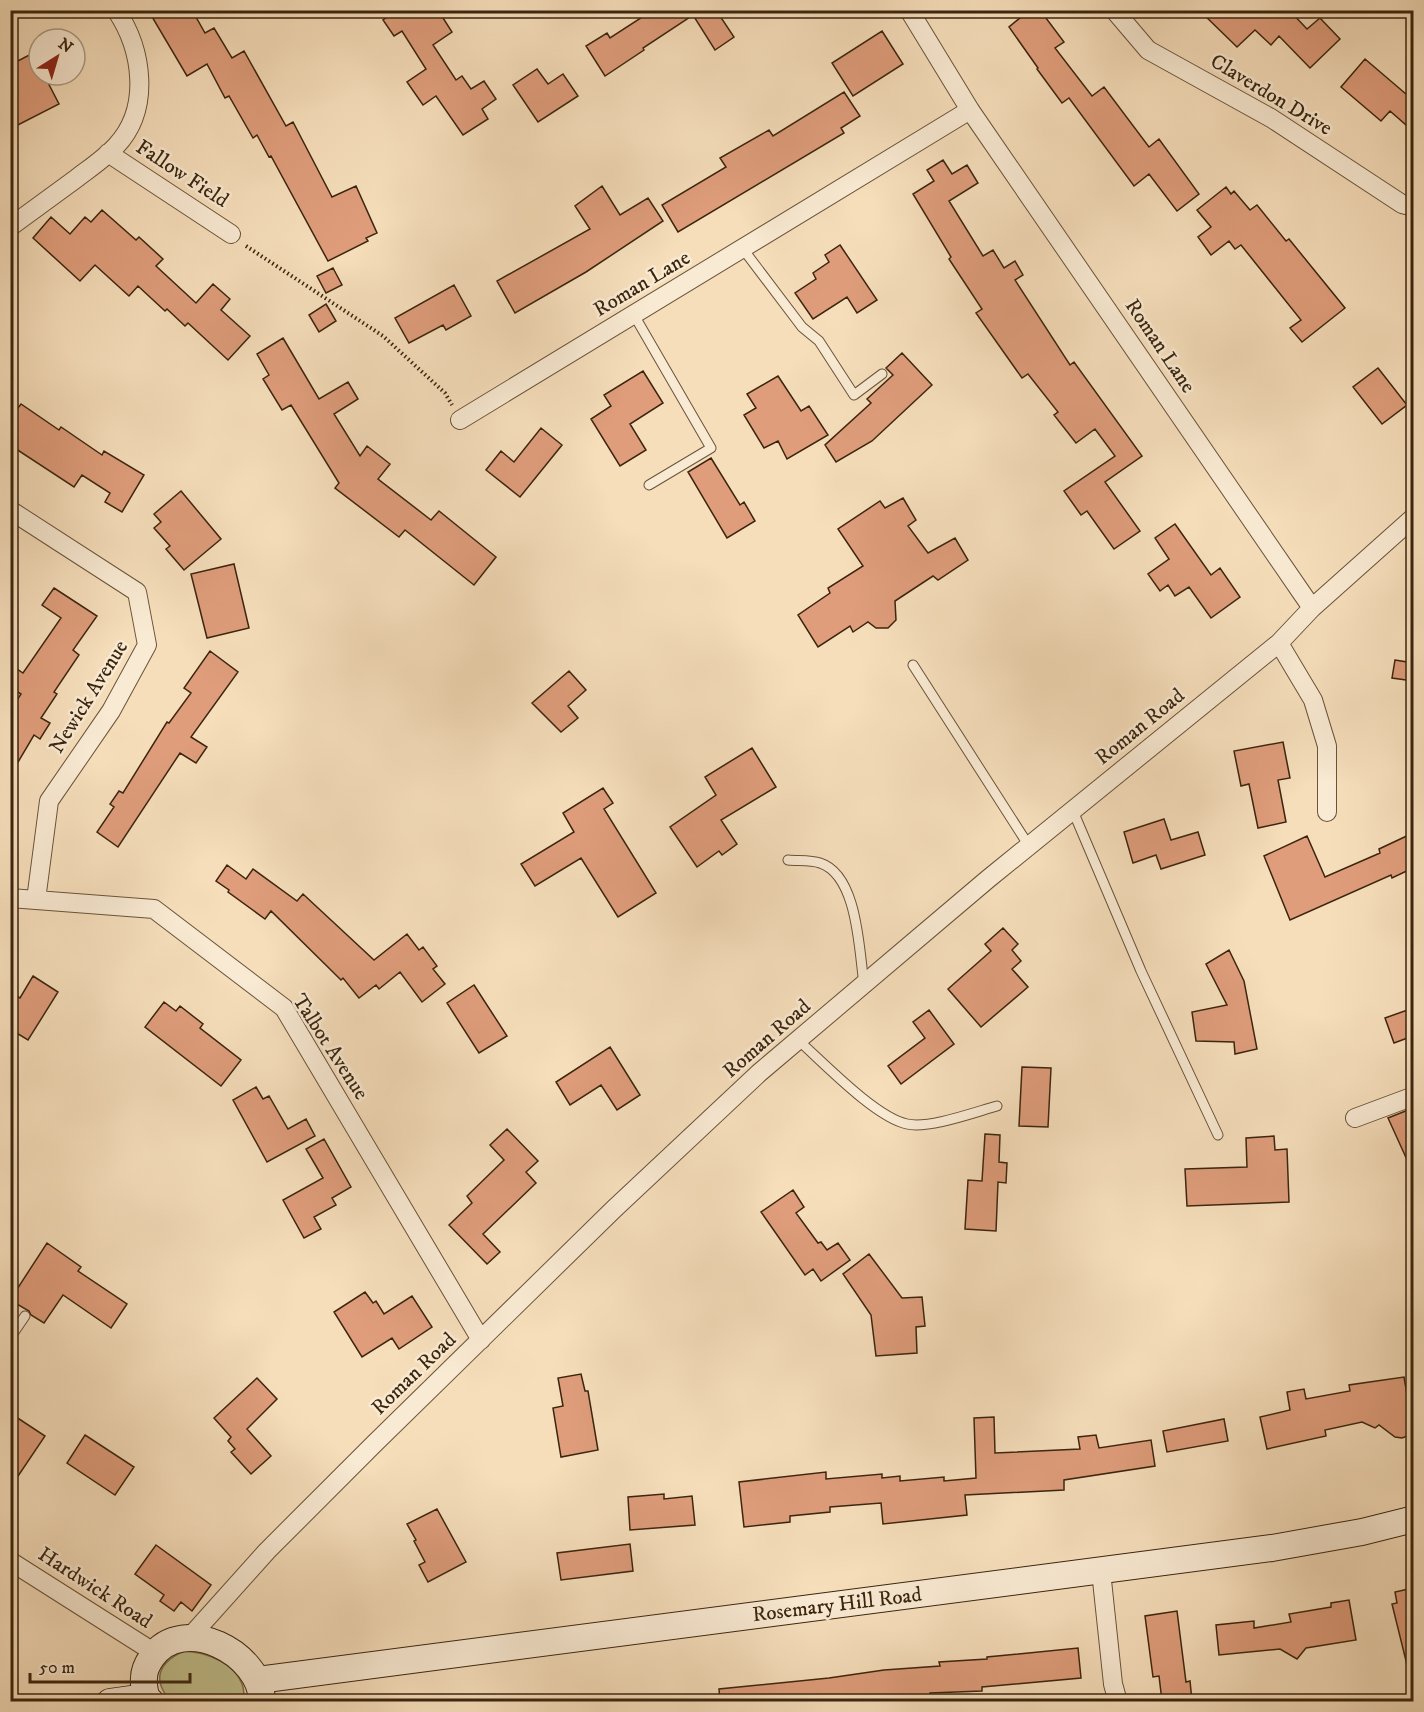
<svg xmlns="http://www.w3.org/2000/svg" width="1424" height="1712" viewBox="0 0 1424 1712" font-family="'IM FELL DW Pica',serif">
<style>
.green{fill:#c1c08d;stroke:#7e724e;stroke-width:1.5}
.building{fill:#df9d7b;stroke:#3b250e;stroke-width:1.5}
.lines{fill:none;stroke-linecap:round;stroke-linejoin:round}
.lane-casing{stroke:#6a5339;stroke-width:11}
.street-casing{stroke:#6a5339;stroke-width:20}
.secondary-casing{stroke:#3b250e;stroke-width:28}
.path{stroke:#3b250e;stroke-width:4;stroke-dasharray:1.5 3;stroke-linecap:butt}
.lane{stroke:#f9ead3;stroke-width:9}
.street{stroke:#f9ead3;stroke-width:18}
.secondary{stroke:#f9ead3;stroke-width:26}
.labels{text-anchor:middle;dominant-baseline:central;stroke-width:5;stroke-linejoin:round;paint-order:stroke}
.street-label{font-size:21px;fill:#3b250e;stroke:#f9ead3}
</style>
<rect width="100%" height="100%" fill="#f6debb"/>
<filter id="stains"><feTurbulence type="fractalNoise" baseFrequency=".00333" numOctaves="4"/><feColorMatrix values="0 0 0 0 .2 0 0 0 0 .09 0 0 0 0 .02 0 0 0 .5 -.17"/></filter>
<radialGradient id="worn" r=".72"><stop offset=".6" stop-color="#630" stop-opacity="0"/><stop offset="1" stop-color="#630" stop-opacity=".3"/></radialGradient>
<path class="green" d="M184,1651c22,1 52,12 59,36 1,4 1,10 1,14h-73c-20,-21 -12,-39 13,-50z"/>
<path class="building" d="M148,10h44l13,23 9,-5 18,30 12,-7 42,75 7,-4 39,75 24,-11 21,47 -11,5 2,3 -40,20 -57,-105 -2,1 -12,-22 -4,3 -24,-42 -4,2 -18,-34 -20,12z
M397,10h41l14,22 -19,13 23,35 6,-4 9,13 13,-8 12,18 -14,10 6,10 -25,16 -27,-39 -13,9 -16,-23 19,-13 -24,-38 -8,5 -11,-16z
M653,10h63l18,27 -19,13 -22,-35 -50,33 1,2 -39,26 -19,-30 21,-13 3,5z
M1016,10h24l24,32 -9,6 37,48 12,-9 45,60 10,-8 40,55 -22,17 -28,-37 -15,12 -65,-88 -7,5 -25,-34 1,-1 -29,-41 12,-10z
M1199,10h90l18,19 13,-11 20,21 -30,29 -31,-32 -8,9 -16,-15 -18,17z
M882,31l21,33 -50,32 -21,-33z
M39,50v25h5l15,29 -49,25v-64z
M1365,59l48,41v31l-23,-20 -9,10 -40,-34z
M537,69l11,15 15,-10 15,22 -40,26 -25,-37z
M844,92l16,24 -19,12 3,5 -166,99 -16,-27 64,-38 -6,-9 49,-28 4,6z
M943,160l9,14 15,-9 11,18 -29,18 34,55 10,-6 11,18 11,-7 8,14 -8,5 55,85 4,-3 68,94 -37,26 35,49 -26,18 -27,-38 -6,4 -17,-24 51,-35 -20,-27 -19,14 -22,-28 4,-3 -30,-38 -6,4 -46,-65 6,-4 -33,-50 2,-2 -38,-63 21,-13 -7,-11z
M602,186l18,29 28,-17 15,23 -77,51 -71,41 -18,-32 93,-52 -15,-23z
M1226,187l5,7 3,-3 16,19 7,-5 29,36 3,-2 56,69 -43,34 -12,-14 11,-8 -60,-75 -6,4 -6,-8 -18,14 -13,-18 13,-10 -14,-17z
M102,210l34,30 3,-3 24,22 -7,7 40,37 17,-19 17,15 -9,11 29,26 -22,24 -40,-37 -3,3 -18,-17 -2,2 -27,-25 -9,10 -34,-31 -15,16 -47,-43 18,-21 19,17 15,-17 6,5z
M840,245l37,55 -20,13 -10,-16 -34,22 -18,-26 21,-14 -3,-6 16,-11 -4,-7z
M333,268l9,17 -16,8 -9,-17z
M454,285l17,31 -25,14 -3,-5 -34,18 -14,-25z
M326,304l10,17 -17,11 -10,-17z
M283,338l36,61 29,-17 10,17 -24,15 26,42 7,-10 23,18 -12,15 53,41 8,-9 57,46 -22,28 -69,-55 -6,7 -64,-49 4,-5 -48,-78 -9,5 -19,-31 6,-4 -12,-21z
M902,353l30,32 -60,56 -36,21 -11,-17 46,-42 -4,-4 26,-24 -7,-7z
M1378,368l29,37 -25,19 -29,-37z
M643,371l20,32 -33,21 16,26 -26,16 -29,-47 20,-13 -7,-11z
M778,376l23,35 8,-5 19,29 -41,24 -9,-18 -14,7 -20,-33 12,-7 -9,-14z
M10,402l8,6 3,-4 38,26 2,-3 41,28 2,-4 40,24 -22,37 -17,-10 5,-9 -28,-18 -8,12 -64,-42z
M541,428l21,17 -42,52 -34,-27 15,-19 13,11z
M711,458l29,47 4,-3 11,19 -28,17 -39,-66z
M181,491l40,48 -37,31 -18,-21 4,-3 -16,-18 7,-6 -7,-8z
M903,498l13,22 -8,6 20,27 27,-15 13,22 -30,20 -5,-4 -38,25 1,19 -8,8h-12l-8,-6 -15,10 -3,-6 -32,21 -20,-32 32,-22 -2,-5 35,-22 -25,-37 42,-28 5,7z
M1175,524l36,51 9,-7 20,29 -29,21 -22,-31 -14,9 -7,-11 -8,6 -12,-17 21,-15 -14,-21z
M234,564l15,64 -42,10 -16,-64z
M54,588l43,28 -24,34 6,5 -25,37 3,2 -16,24 9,5 -10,16 -6,-4 -23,39 -1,-63 11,-17 -11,-7v-7l7,-11 6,4 38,-55 -19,-13z
M210,651l28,21 -47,65 16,10 -11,16 -16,-10 -62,94 -21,-15 17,-25 -4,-3 9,-13 4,2 44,-71 2,1 22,-30 -7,-5z
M1395,660l18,3v18l-21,-3z
M569,671l17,19 -18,16 10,12 -17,14 -29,-29z
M1283,742l7,36 -12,2 8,42 -28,6 -9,-44 -8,2 -7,-35z
M752,748l24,39 -55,33 16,24 -15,11 -3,-4 -22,16 -27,-40 46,-32 -11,-18z
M603,788l10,15 -9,6 52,84 -38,24 -37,-59 -46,28 -14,-22 53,-32 -11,-19z
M1164,819l7,21 27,-8 7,23 -44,14 -5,-14 -23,8 -9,-31z
M1413,833v35l-21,10 -1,-3 -101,45 -26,-64 43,-20 18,41 55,-24 -1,-4z
M227,865l19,14 7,-10 44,32 6,-7 71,66 33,-26 12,16 4,-3 14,19 -4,3 12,15 -23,18 -22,-30 -21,17 -3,-4 -17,13 -16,-20 -2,2 -70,-69 -6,8 -37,-27 1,-2 -13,-9z
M1003,928l15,16 -6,6 9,11 -9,8 16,18 -47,40 -33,-38 43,-38 -6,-7z
M1229,950l15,31 13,68 -22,5 -1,-12 -38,-1 -4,-29 35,-7 -21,-41z
M33,976l25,16 -30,48 -18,-11v-37l10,6z
M474,985l33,51 -28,17 -32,-50z
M164,1002l12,9 4,-5 23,18 -3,4 41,32 -20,26 -76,-59z
M1413,1008v28l-19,7 -9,-25z
M929,1010l25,34 -53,40 -13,-18 37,-28 -12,-16z
M610,1047l30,48 -23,15 -16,-25 -31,20 -14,-23z
M1022,1067l29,1 -3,59 -29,-1z
M256,1087l7,12 6,-3 19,33 18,-10 9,17 -48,26 -34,-62z
M1413,1108v65l-25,-55z
M507,1129l31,32 -12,11 10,11 -53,51 17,18 -13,12 -38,-39 23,-22 -5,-7 37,-36 -14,-15z
M985,1134l15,1 -1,27 8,1 -1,20 -8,-1 -2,49 -31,-2 3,-49 14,1z
M1274,1136l1,14 12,-1 2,53 -102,4 -2,-37 62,-2 -1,-29z
M324,1139l27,48 -19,11 4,7 -22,12 7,12 -17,9 -21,-38 40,-22 -17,-29z
M793,1190l11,17 -8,6 22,30 3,-1 6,8 11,-7 12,17 -29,21 -8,-12 -8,6 -44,-63z
M47,1243l34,24 -3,4 49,33 -16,24 -48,-33 -19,28 -13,-8 -2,-4 -19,-11z
M869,1254l33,44 20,-1 3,29 -9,1 1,26 -41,3 -5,-41 -28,-41z
M365,1292l8,11 3,-2 8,13 28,-18 20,31 -33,22 -7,-11 -30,19 -28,-45z
M581,1374l4,17h3l10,59 -37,7 -8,-49 10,-2 -5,-28z
M1404,1377l9,53 -3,5 -8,3 -7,-1 -16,-12 -4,3 -13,-6 -37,8 1,6 -59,13 -7,-32 30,-7 -3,-18 17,-3 2,10 44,-8 -1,-6z
M257,1378l20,21 -30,30 24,27 -20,18 -20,-22 4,-3 -7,-8 3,-4 -17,-19z
M10,1413l35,23 -35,52z
M994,1417l1,36 85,-4 -2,-12 18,-2 3,13 52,-8 4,26 -91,14v10l-99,5 2,20 -84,9 -2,-21 -51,4v5l-40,4v6l-46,5 -5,-45 87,-10v7l56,-5v4l18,-2v5l44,-4v4l32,-3 -2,-60z
M1224,1419l4,22 -61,11 -4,-21z
M85,1435l49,32 -19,28 -48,-32z
M664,1494v5l28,-3 3,29 -65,5 -2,-33z
M437,1509l29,53 -38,20 -9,-17 6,-3 -11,-21 2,-1 -9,-16z
M630,1544l3,27 -72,9 -4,-27z
M156,1545l55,40 -19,26 -11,-9 -7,9 -14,-10 4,-6 -29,-21z
M1413,1588v76l-6,1 -15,-61 5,-1 -2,-11z
M1349,1600l7,40 -50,8 -9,11 -17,-10 -61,6 -3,-30 38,-4v7l37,-6 -2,-8 42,-7v-4z
M1177,1611l9,71 4,-1 2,20h-30l-3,-25 -6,1 -8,-61z
M1078,1648l3,30 -99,9v4l-52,2v3l-54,5h-156l-1,-12 110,-11 55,-8 56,-4 -1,-4 48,-3v-2z"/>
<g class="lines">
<g class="lane-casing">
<path id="lane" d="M743,249l59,78 17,14 35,54 28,-21
M634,315l77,133 -62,37
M913,665l116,181
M1073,811l68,160 77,164
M788,860c10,1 23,0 32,3 38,12 39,88 44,121
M798,1040c26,23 77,77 109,84 22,5 68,-12 90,-18
M10,1338l15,-22"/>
</g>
<g class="street-casing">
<path id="street" d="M909,10l61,100 342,498
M1114,10l34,40 123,68 131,86 12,3
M108,153l123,81
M10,227c23,-17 45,-33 67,-49 13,-10 28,-20 39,-32 35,-37 27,-96 0,-136
M460,420l510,-310
M10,510l127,82 10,53 -36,66 -62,90 -13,99
M1279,643l34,57 14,46v66
M10,898l144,11 130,99 197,332
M1355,1118l59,-22
M10,1561l145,92
M1101,1571l12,113 5,18
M189,1638l78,-87 107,-107 240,-235 145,-136 229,-194 291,-236 33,-35 102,-91"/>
</g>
<g class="secondary-casing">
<path id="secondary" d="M258,1680l1014,-132 90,-16 52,-13
M110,1702l36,-5
M151,1702l-5,-5c-1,-6 -3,-13 -2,-19 0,-8 3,-14 8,-21 31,-44 110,-4 110,45"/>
</g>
<path class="path" d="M246,246l137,90 62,57 7,12"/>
<use href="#lane" class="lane"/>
<use href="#street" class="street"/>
<use href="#secondary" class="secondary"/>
</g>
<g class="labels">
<g class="street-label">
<text transform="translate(1271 95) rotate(31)">Claverdon Drive</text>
<text transform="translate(182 174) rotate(33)">Fallow Field</text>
<text transform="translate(642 284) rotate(-31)">Roman Lane</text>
<text transform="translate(1160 346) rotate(56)">Roman Lane</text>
<text transform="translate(89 697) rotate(-58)">Newick Avenue</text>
<text transform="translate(1140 727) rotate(-39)">Roman Road</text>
<text transform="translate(767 1039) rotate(-41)">Roman Road</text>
<text transform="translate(330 1047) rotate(57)">Talbot Avenue</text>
<text transform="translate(414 1374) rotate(-44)">Roman Road</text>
<text transform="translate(95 1588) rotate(33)">Hardwick Road</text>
<text transform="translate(837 1605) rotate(-7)">Rosemary Hill Road</text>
</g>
</g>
<rect width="1424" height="1712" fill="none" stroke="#f6debb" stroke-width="36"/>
<rect x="12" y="12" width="1400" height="1688" fill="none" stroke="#3b250e" stroke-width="3"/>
<rect x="18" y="18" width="1388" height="1676" fill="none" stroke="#3b250e" stroke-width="1.5"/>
<g transform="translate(57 57) rotate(37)"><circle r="28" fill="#f9ead3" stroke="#ad9b84" stroke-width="1.5"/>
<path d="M0-4.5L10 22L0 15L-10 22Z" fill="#8f2418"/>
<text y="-9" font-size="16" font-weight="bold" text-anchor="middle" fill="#3b250e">N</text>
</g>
<path d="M30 1673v9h160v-9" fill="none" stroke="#3b250e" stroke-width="3"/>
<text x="39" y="1673" font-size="18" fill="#3b250e" stroke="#f9ead3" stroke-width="4.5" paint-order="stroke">50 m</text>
<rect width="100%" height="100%" filter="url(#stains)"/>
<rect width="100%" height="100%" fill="url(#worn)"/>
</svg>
